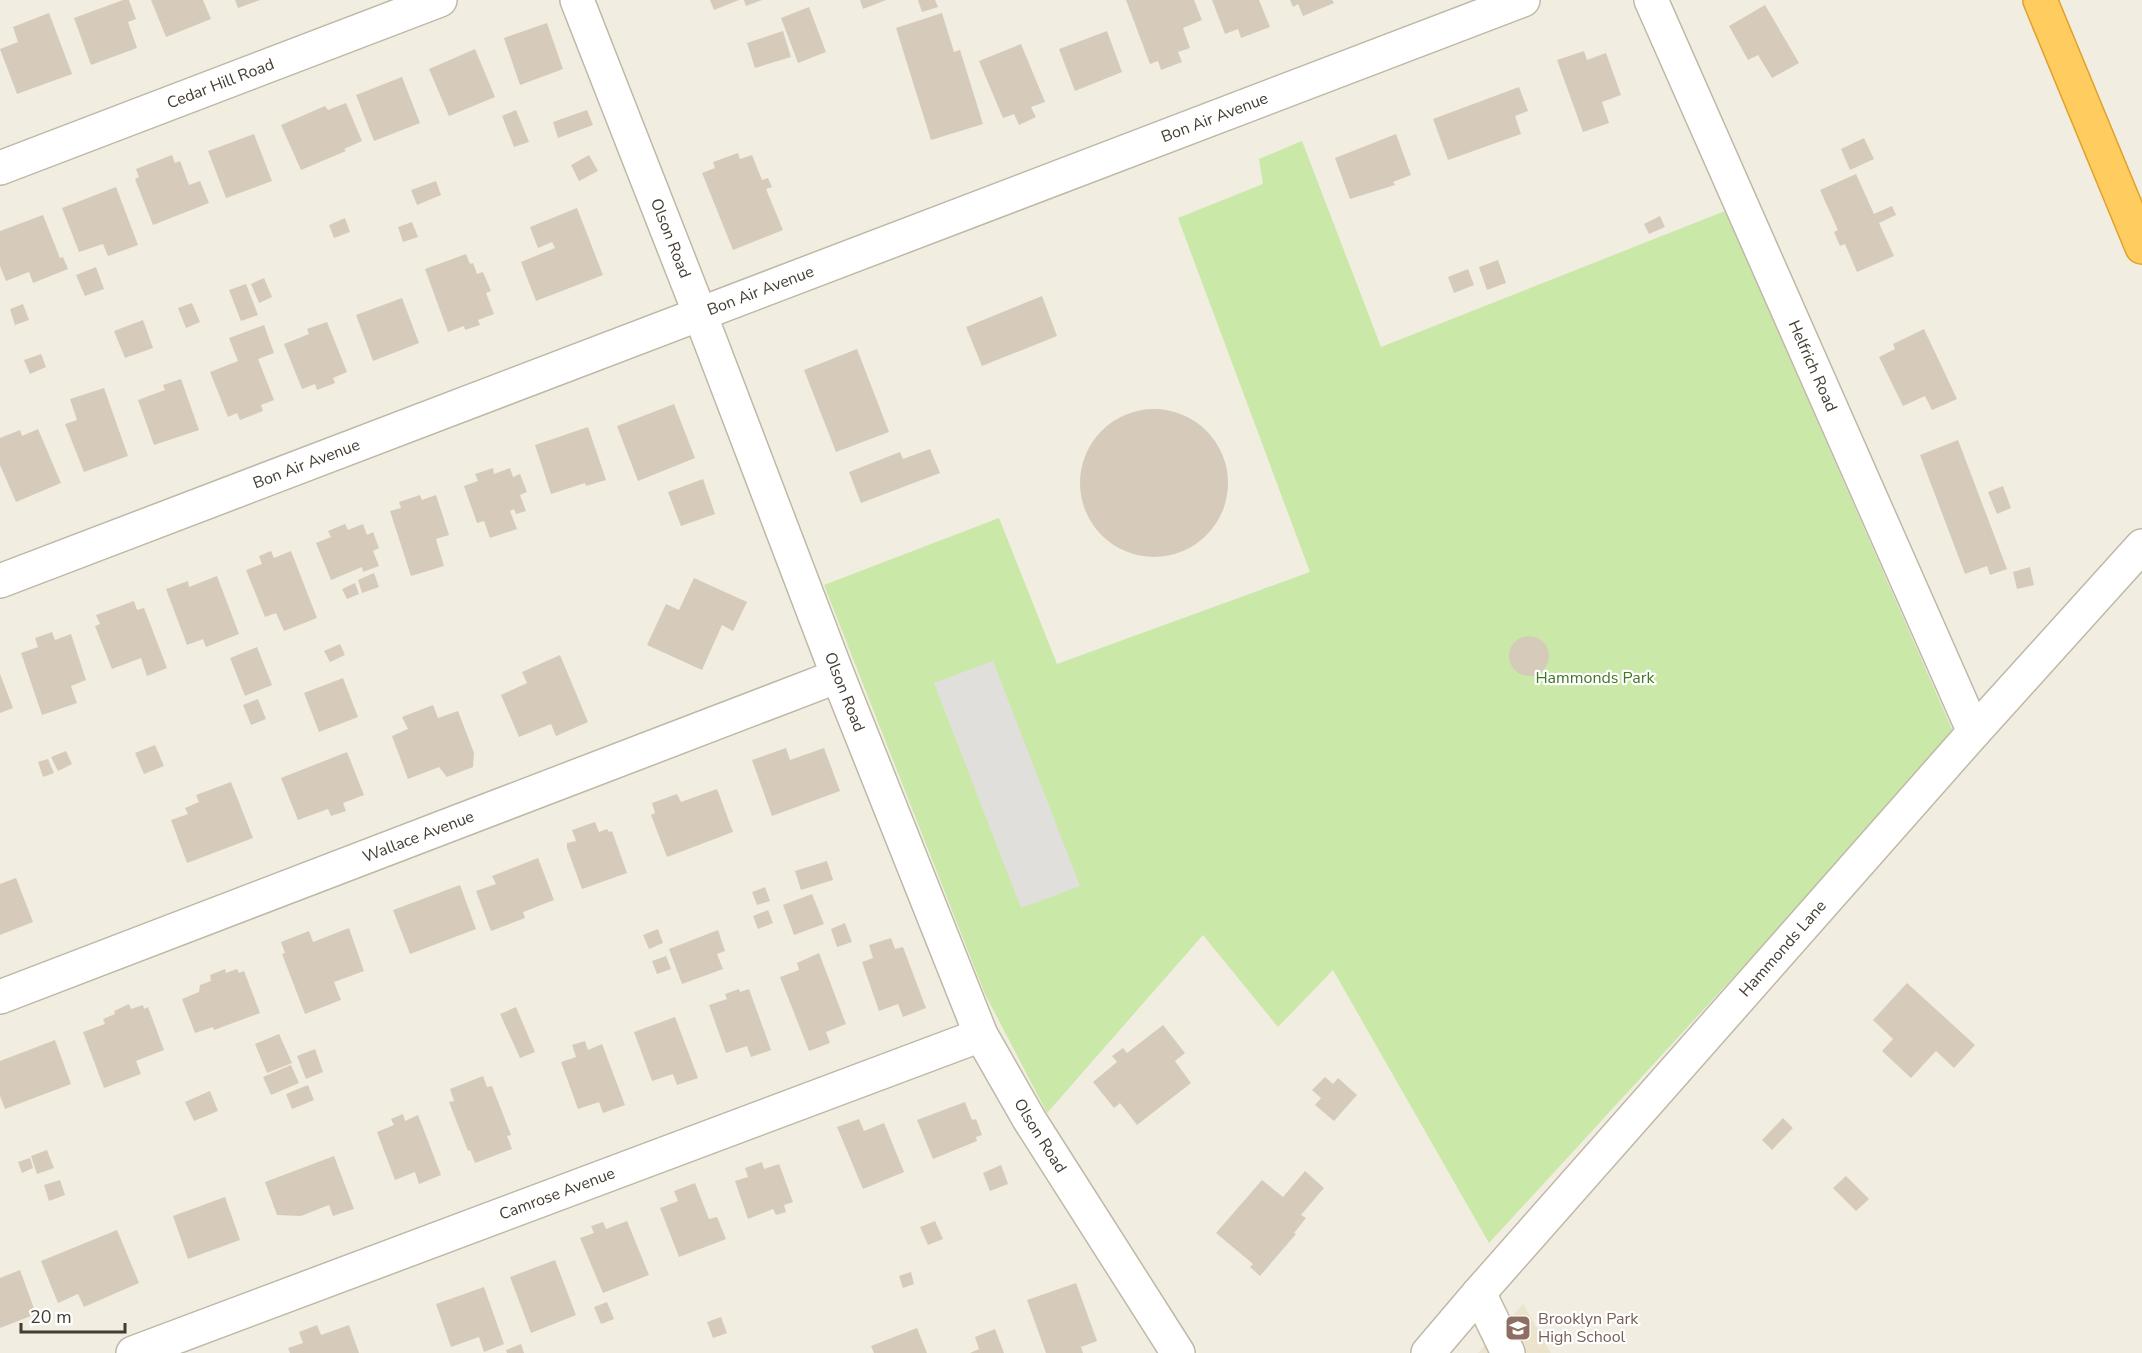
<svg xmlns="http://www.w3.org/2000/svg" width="2142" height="1353" viewBox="0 0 2142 1353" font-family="'Nunito Sans',sans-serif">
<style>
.education{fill:#ebe3cb}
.green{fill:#cae8a8}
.parking{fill:#e1dfdb}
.building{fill:#d6cbba}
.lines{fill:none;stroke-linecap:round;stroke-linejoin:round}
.minor-casing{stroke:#c0b8a7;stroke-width:36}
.tertiary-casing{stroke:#c0b8a7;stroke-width:36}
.motorway-casing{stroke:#e1a12c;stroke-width:36}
.minor{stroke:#fff;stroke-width:33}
.tertiary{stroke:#fff;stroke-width:33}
.motorway{stroke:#ffcc5f;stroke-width:33}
.labels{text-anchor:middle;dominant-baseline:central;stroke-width:4.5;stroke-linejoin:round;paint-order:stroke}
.street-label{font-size:16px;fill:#433c32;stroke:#fff}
.park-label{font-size:16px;fill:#427525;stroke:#fff}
.education-label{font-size:16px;fill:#785e54;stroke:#fff;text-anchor:start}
</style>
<rect width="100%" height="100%" fill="#f1ede1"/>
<path class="education" d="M1523,1304l28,49h-73z"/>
<path class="green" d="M1302,141l79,206 344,-136 230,525 -466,507 -156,-273 -55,57 -75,-92 -156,178 -62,-119 -161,-409 175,-67 58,146 253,-92 -132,-354 85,-34 -4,-25z"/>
<path class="parking" d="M993,661l87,225 -59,22 -87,-225z"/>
<path class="building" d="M123,0h6l7,19 -8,3 9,26 -46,17 -17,-47z
M151,0h52l8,19 -45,18z
M235,0h25l-22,8z
M710,0h29l-25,10z
M744,0h18l-16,6z
M860,0h26l-23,9z
M918,0h17l3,7 -16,5z
M1126,0h68l8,20 -19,8 7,20 -12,4 4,10 -21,8 -3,-9 -8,3z
M1212,0h47l11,27 -29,11 -3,-9 -13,5z
M1290,0h42l2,3 -31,13 -5,-12 -5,3z
M1765,5l34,58 -27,15 -14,-23 -10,5 -19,-34z
M809,7l17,45 -28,11 -17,-45z
M49,13l23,61 -55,20 -17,-45 18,-7 -5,-15z
M942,13l12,39 6,-2 23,74 -52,16 -35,-112z
M547,23l16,46 -43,16 -16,-47z
M783,31l8,26 -36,11 -8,-25z
M1107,31l15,41 -47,19 -16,-42z
M1021,44l24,58 -14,5 5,10 -17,8 -5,-11 -11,4 -24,-57z
M475,49l20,48 -46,19 -20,-47z
M1584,51l3,9 19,-7 15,42 -19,7 7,21 -26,9 -26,-72z
M402,77l18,46 -46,18 -18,-46z
M1519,87l9,24 -13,5 6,18 -73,26 -15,-41z
M346,103l16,38 -18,8 2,2 -45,19 -20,-45 44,-19 3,4z
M516,110l13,32 -15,5 -12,-31z
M587,110l6,15 -35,13 -5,-16z
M254,134l18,47 -46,17 -18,-47z
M1396,134l15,41 -18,7 2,3 -45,14 -15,-41z
M1864,138l10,21 -24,11 -9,-21z
M738,153l2,6 12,-4 10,25 6,-2 4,9 -6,2 17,41 -50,20 -31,-77 13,-5 -2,-6z
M172,155l3,8 5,-2 9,24 11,-4 9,22 -56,22 -18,-46 4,-2 -3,-8z
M589,155l9,16 -19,10 -8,-16z
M1856,174l18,40 18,-8 4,9 -17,8 15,33 -37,16 -12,-28 -5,2 -6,-14 4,-2 -18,-40z
M436,181l5,14 -24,10 -6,-15z
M116,187l22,58 -30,11 -5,-12 -24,8 -17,-44z
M577,208l26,67 -67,26 -15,-39 34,-14 -3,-6 -14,6 -8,-21z
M43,215l17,43 3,-1 5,12 -35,14 -4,-11 -23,9 -6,-15v-35z
M1660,216l5,11 -16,7 -5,-10z
M345,218l5,14 -16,6 -5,-13z
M412,222l6,15 -15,5 -5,-15z
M466,254l4,10 3,-1 4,11 6,-2 8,19 -5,2 8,21 -16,6 2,5 -15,5 -1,-4 -16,6 -23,-63z
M1498,260l8,23 -19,7 -8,-23z
M96,267l8,22 -19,7 -9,-21z
M1468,269l6,16 -20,8 -6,-16z
M264,278l8,19 -13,6 -8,-19z
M246,284l12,31 -17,6 -12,-31z
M1042,296l15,40 -75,30 -16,-39z
M402,298l17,45 -46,18 -17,-46z
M192,303l8,19 -14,6 -8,-20z
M23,304l6,16 -14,5 -5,-16z
M143,320l10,28 -28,10 -11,-27z
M327,322l20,50 -14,6 2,5 -18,7 -2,-6 -13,5 -18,-45 25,-10 -2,-5z
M264,325l10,28 -16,6 16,41 -13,5 2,6 -23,9 -3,-7 -9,4 -18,-45 28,-11 -9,-23z
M1924,329l33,70 -25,11 -7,-14 -22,10 -24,-49 16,-8 -2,-5z
M857,349l32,83 -53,20 -32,-82z
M41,354l5,13 -16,7 -6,-14z
M181,379l18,51 -45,15 -16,-45 27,-10 -2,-5z
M104,388l24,68 -44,16 -19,-48 12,-4 -7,-21z
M674,404l21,54 -57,23 -21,-55z
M1080 483a74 74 0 1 1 148 0a74 74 0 1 1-148 0Z
M588,427l18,53 -20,6 -1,-3 -34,11 -16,-49z
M38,429l23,54 -45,19 -16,-37v-27l20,-8 2,6z
M1958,440l49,129 -17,6 -3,-9 -22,8 -45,-119z
M930,449l10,24 -79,30 -12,-31 51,-20 3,7z
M493,468l1,6 16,-6 3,9 7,-3 7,18 -7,3 6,16 -10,3 -2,-5 -4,2 7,18 -27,9 -6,-17 -7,2 -13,-37 14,-5 -3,-7z
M703,479l12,35 -34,12 -13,-34z
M2003,486l8,22 -14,6 -9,-22z
M420,495l2,5 14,-5 13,40 -13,4 8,27 -33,10 -21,-65 11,-3 -2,-6z
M345,524l3,6 15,-6 4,11 6,-3 6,16 -6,3 6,15 -16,6 -1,-5 -31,13 -15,-37 15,-6 -3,-6z
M271,551l3,7 17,-7 26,67 -33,13 -8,-18 -11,4 -19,-47 16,-6 -3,-8z
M2030,567l4,18 -17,4 -4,-17z
M374,573l5,14 -17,6 -4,-13z
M217,576l22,58 -33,13 -3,-8 -16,6 -21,-56 22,-8 1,6z
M694,578l53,24 -14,29 -11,-6 -20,45 -55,-25 19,-41 13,6z
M355,583l4,11 -12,5 -5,-10z
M134,601l3,9 7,-2 23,60 -20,8 -6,-18 -29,11 -17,-43 5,-2 -4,-9z
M52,632l3,8 16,-6 15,46 -15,6 6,17 -35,12 -21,-62 17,-6 -3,-9z
M1509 656a20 20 0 1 1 40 0a20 20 0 1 1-40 0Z
M340,644l5,11 -15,7 -6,-11z
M257,647l15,38 -27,11 -15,-38z
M560,655l28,67 -32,14 -5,-12 -32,13 -18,-42 26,-12 -5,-11z
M0,674l13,34 -13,5z
M343,678l15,39 -39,15 -15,-39z
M258,699l8,20 -15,6 -8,-20z
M433,705l5,13 20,-7 16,42 -1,14 -26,10 -8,-10 -31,12 -16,-43 16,-7 -6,-12z
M155,745l9,21 -20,8 -9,-21z
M786,748l4,12 34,-12 16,43 -68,25 -20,-56z
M66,751l6,13 -14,7 -7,-14z
M347,752l17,43 -21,8 3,8 -15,5 -3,-7 -30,11 -17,-42z
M48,759l6,14 -11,4 -5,-15z
M231,782l22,56 -66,25 -16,-43 17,-6 -3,-6 14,-6 -3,-7z
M717,789l16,43 -66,25 -16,-42 4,-2 -3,-10 25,-9 4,8z
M595,822l4,10 8,-3 2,3 3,-1 15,42 -45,16 -15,-41v-5l9,-2 -4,-11z
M538,858l16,42 -31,12 2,6 -34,13 -15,-40 20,-7 -4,-8z
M827,861l6,19 -32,10 -6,-19z
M16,878l17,44 -33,13v-51z
M460,885l16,44 -66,25 -17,-44z
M765,887l5,14 -13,4 -5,-13z
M812,894l12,30 -30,11 -11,-30z
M768,910l5,13 -15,6 -5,-13z
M845,923l7,19 -15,5 -6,-18z
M349,928l15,43 -30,11 7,18 -36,14 -23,-60 3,-1 -4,-11 28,-11 4,11z
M658,929l5,14 -14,6 -6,-14z
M718,930l7,21 -8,3 6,15 -41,15 -13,-35z
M891,938l4,11 8,-2 23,61 -23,9 -5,-13 -19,7 -17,-49 11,-4 -4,-13z
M819,953l27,71 -20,8 4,11 -21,8 -29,-74 19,-7 -2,-7z
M666,956l5,13 -14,5 -5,-13z
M225,969l1,4 11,-4 2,4 5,-2 16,42 -46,17 -1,-3 -18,6 -13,-34 17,-7 1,-7 11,-4 -1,-6z
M1907,983l68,62 -21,23 -18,-17 -25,27 -29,-27 11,-12 -20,-19z
M739,989l1,3 9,-3 22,61 -20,7 -4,-11 -21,7 -17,-48 18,-6 -2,-5z
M129,1004l2,5 12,-4 1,4 4,-2 16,43 -28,11 5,13 -37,14 -21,-56 22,-8 -2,-5 12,-5 -1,-3z
M516,1007l19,45 -15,6 -20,-44z
M675,1017l23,61 -21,7 -4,-11 -21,7 -18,-49z
M1163,1025l22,28 -10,8 16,22 -54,42 -17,-22 -6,5 -21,-26 24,-20 -5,-6 11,-8 4,5z
M279,1034l13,29 -25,10 -12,-29z
M55,1040l16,44 -66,25 -5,-13v-35z
M585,1041l3,9 14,-6 23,61 -22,8 -4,-11 -21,7 -17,-47 15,-5 -4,-12z
M315,1049l8,23 -17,7 -9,-23z
M291,1065l8,18 -28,12 -8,-18z
M483,1076l4,11 5,-1 19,49 -4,1 5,13 -37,14 -5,-13 -2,1 -19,-49 5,-1 -4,-12z
M1325,1077l8,7 5,-6 19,17 -23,26 -19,-16 6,-7 -9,-8z
M308,1085l6,15 -22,9 -6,-15z
M210,1091l8,20 -24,10 -9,-19z
M965,1102l7,18 4,-1 6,16 -6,2 1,4 -44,18 -16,-39z
M403,1114l2,7 13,-6 23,60 -22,9 -4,-12 -20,8 -18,-48 17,-7 -3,-6z
M1783,1118l10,10 -21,22 -10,-10z
M859,1119l5,12 20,-8 20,49 -41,17 -26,-62z
M47,1150l7,18 -17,6 -6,-18z
M334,1156l20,53 -21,7 -4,-11 -28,11 -24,-1 -12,-33z
M30,1158l3,10 -11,5 -4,-11z
M762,1162l2,7 15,-5 14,38 -9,3 2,7 -10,3 -3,-6 -25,10 -13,-38 13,-4 -3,-9z
M1001,1165l7,19 -18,7 -7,-18z
M1305,1171l19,17 -23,27 5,3 -12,15 2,1 -36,42 -10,-9 3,-3 -37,-31 46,-53 21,17z
M1846,1176l23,23 -13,12 -23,-23z
M60,1180l5,15 -16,6 -5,-16z
M695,1183l14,36 8,-2 9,22 -47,18 -19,-49 18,-7 -4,-10z
M225,1197l15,43 -52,19 -15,-43z
M627,1221l22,54 -46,18 -23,-55 14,-5 -3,-7 12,-4 3,7z
M935,1221l8,18 -15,6 -8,-18z
M117,1230l22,53 -55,24 -6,-13 -20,9 -17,-42z
M555,1260l21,55 -45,18 -21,-56z
M20,1270l16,44 -36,14v-50z
M911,1272l3,12 -11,4 -4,-12z
M1076,1283l21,58 -16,6 2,6h-37l-19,-53z
M484,1287l20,57 -20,8 -5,-15 -28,10 -15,-43z
M607,1302l7,17 -13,5 -7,-17z
M721,1317l6,16 -14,5 -6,-16z
M317,1325l4,10 28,-10 10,28h-69l-2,-5 15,-5 -4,-11z
M917,1328l10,25h-53l-3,-7z
M995,1329l9,24h-34l9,-4 -4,-12z
M521,1344l3,9h-17l-1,-3z"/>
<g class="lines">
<g class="minor-casing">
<g id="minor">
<path id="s1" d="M577,0l123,314 138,362 143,359 48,84 149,234"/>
<path id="s2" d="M1651,0l323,732"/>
<path id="s3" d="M0,168l440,-168"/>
<path id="s4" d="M0,581l1523,-581"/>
<path id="s5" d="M0,997l838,-321"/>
<path d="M1479,1293l29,60"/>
<path id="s6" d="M133,1353l848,-318"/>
</g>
</g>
<g class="tertiary-casing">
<g id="tertiary">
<path id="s7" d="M1428,1353l51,-60 495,-561 168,-186"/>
</g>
</g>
<g class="motorway-casing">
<path id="motorway" d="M2040,0l102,247"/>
</g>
<use href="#minor" class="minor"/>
<use href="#tertiary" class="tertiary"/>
<use href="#motorway" class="motorway"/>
</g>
<defs>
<g id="school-square" transform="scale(1.35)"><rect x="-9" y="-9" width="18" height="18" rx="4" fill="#8d6e63" stroke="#fff"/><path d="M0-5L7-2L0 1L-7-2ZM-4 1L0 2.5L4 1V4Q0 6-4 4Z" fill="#fff"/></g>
</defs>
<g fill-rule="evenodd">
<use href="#school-square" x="1518" y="1328"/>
</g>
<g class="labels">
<g class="street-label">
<text stroke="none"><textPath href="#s3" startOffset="236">Cedar Hill Road</textPath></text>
<text stroke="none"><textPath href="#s4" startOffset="1300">Bon Air Avenue</textPath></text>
<text stroke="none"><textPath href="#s1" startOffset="256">Olson Road</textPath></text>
<text stroke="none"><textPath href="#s4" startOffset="814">Bon Air Avenue</textPath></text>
<text stroke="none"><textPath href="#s2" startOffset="400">Helfrich Road</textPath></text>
<text stroke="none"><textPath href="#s4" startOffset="328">Bon Air Avenue</textPath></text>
<text stroke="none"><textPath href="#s1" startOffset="742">Olson Road</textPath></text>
<text stroke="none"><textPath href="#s5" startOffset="448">Wallace Avenue</textPath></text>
<text stroke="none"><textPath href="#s7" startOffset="538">Hammonds Lane</textPath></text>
<text stroke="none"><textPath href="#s1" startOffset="1228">Olson Road</textPath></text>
<text stroke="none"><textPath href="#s6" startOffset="453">Camrose Avenue</textPath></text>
</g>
<g class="park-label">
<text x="1595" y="678">Hammonds Park</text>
</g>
<g class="education-label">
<text x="1538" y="1319">Brooklyn Park<tspan x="1538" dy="18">High School</tspan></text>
</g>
</g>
<path d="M21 1323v9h104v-9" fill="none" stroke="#433c32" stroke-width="3"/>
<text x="30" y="1323" font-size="18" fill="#433c32" stroke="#ffffff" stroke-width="4.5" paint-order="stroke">20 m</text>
</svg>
